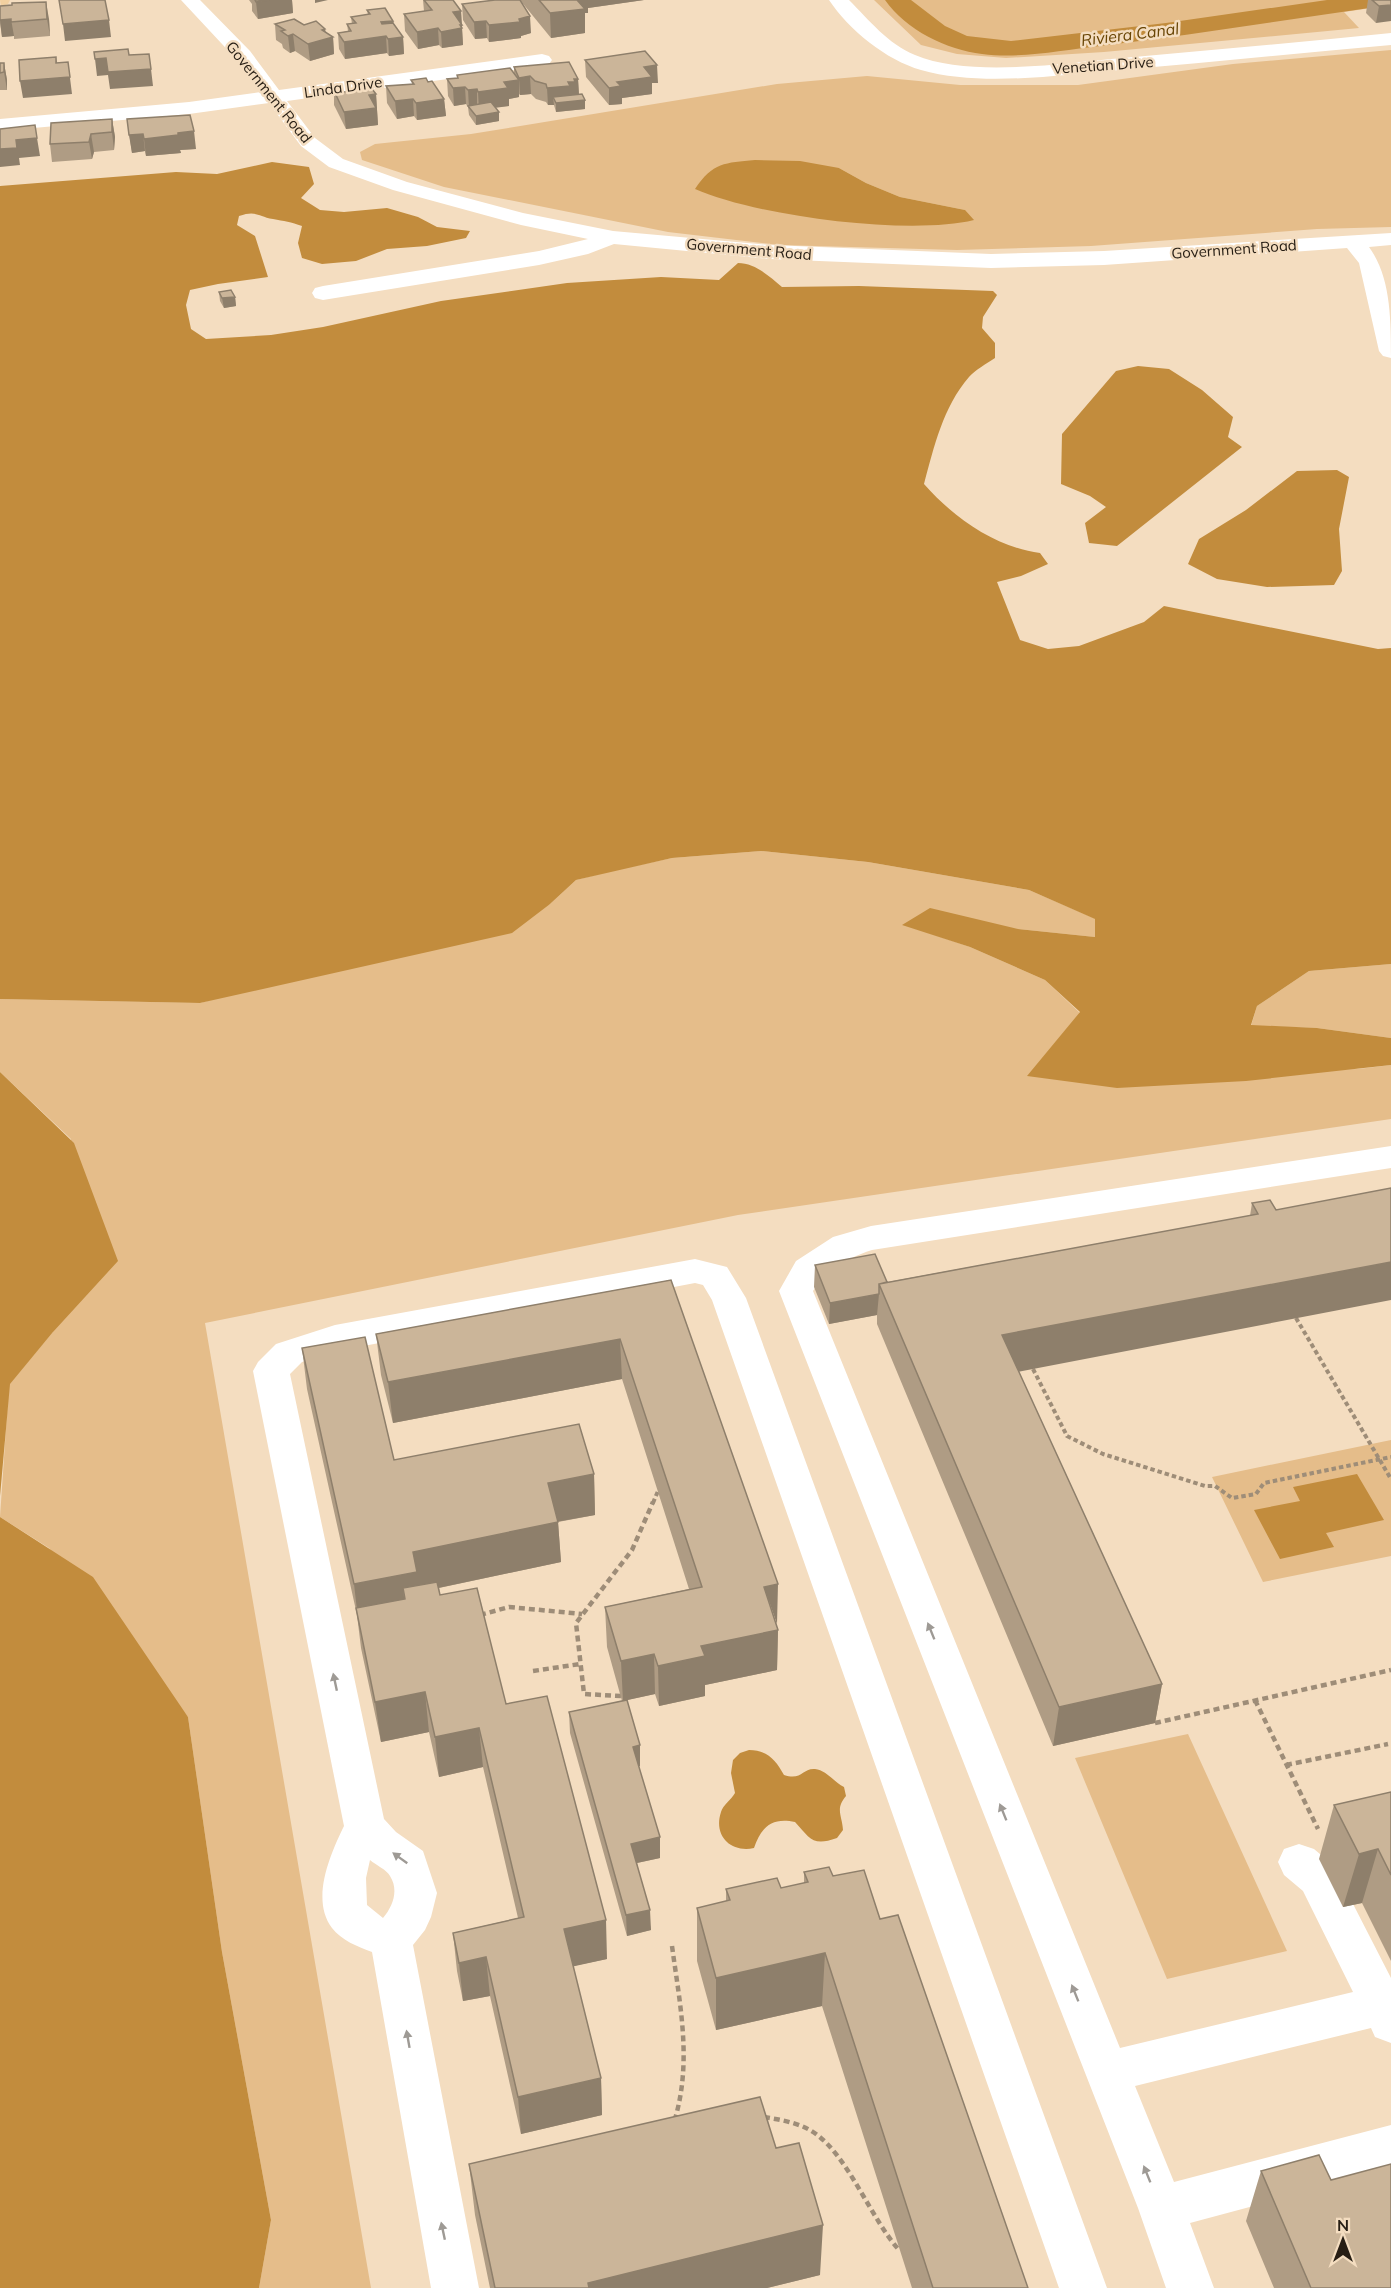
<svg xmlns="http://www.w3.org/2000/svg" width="1391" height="2288" viewBox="0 0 1391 2288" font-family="Mulish,sans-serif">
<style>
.green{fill:#e5bd8a;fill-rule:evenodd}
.water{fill:#c28c3d}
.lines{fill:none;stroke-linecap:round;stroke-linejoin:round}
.canal{fill:#c28c3d;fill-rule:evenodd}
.path-far1{stroke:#9e8d78;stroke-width:4;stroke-dasharray:4.5 3;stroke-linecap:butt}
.path{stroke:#9e8d78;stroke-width:4.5;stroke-dasharray:6 4;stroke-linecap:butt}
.minor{fill:#fff;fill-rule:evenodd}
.major{fill:#f2d0a0;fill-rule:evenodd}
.wall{fill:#af9c84}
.shaded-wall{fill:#8e7f6b}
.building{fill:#cbb599;stroke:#8e7f6b;stroke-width:1.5}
.oneway{fill:#9e9a95}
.labels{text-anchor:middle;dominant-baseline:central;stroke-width:5;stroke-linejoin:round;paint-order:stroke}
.far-street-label{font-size:15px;fill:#271e14;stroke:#f4ddc0}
.far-water-label{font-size:16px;font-style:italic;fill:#694505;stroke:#f4ddc0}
</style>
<rect width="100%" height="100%" fill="#f4ddc0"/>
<path class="green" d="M874,0h517v5l-47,7 15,16 -255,24 -98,6 -49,-4 -36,-9z
M1391,50v177l-74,2 -226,17 -134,4 -177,-5 -112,-13 -224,-45 -82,-27 -2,-8 15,-8 96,-10 306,-50 90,-8 93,9h118l155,-21zM839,168l27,15 34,14 65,13 -270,-21z
M761,851l107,11 161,28 67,29 -1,18 -77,-8 -115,-5 67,23 75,33 35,33 -52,63 330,-7 33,-4v54l-653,96 -533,108 166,965h-112l12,-68 -49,-268 -34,-235 -139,-169 -49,-31 9,-133 44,-52 18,-193 -71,-67v-73l200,4 350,-99 26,-24 35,-9 61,-13z
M1391,964v74l-74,-10 -66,-2 6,-20 52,-35z
M1391,1440v116l-128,26 -51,-105z
M1188,1734l99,217 -120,28 -92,-221z"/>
<path class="water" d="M755,160l45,1 39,7 27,15 34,14 65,13 9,10c-65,16 -218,-4 -279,-31 18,-27 30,-26 60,-29z
M272,162l37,5 5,17 -13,14 19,12 24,2 43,-4 31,9 19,10 33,4 -4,7 -39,8 -40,3 -31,12 -34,3 -20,-6 -4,-15 4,-17c-11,-4 -18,-5 -29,-7 -16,-3 -17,-9 -34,-3l-2,9 18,11 13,41 -50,7 -28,6 -4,15 5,24 15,10 65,-4 52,-8 118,-26 126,-18 94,-6 58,3 19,-17c17,0 31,13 44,24l77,-1 134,5 4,4 -14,22 -1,11 13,15v15c-9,6 -20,12 -26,19 -26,30 -35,70 -45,107 30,34 71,63 116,69l8,11 -27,12 -24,6 23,58 28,9 31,-3 65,-24 20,-16 214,43 13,-1v316l-82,7 -52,35 -6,19 66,3 74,10v27l-145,16 -129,7 -90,-12 53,-64 -35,-32 -75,-33 -68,-22 28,-17 88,21 77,8v-18l-66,-29 -161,-28 -107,-11 -89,7 -96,22 -26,24 -38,29 -312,70 -200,-4v-813l176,-14 41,2z
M1138,366l31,3 33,21 31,27 -5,20 14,10 -125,99 -28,-3 -4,-20 21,-16 -16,-11 -29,-12 1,-50 54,-63z
M1337,470l12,7 -10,52 3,42 -8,14 -67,2 -50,-8 -29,-15 11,-25 47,-29 51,-39z
M0,1072l74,71 44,118 -65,71 -43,52 -10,112z
M1357,1474l27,46 -58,13 8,14 -54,12 -26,-49 46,-9 -7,-14z
M0,1517l93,60 95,140 34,235 49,268 -12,68h-259z
M749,1750c18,0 27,10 35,25 18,6 18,-7 31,-6 11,1 19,13 29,18l2,9c-11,13 -4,19 -3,34l-6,8c-25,9 -27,0 -42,-16 -23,-5 -34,5 -41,26 -23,5 -41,-12 -33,-36 2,-7 10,-12 14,-19l-4,-20 2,-13 7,-7z"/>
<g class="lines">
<path class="canal" d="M885,0h26l34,26 22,10 44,5 155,-18 161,-23h61l-4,5 -8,2c-92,13 -183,28 -276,39 -38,4 -78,13 -118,8 -35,-4 -76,-24 -97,-54z"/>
<path class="path-far1" d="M1296,1318l95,161
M1033,1369l34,67 36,18 102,32h10l17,12 24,-4 8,-11 127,-26
M653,1503l5,-12"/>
<path class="path" d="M480,1615l29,-8 73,7
M533,1671l47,-7
M621,1696l-37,-2 -8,-71 56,-73 21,-48
M1255,1700l63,129
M1155,1723l236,-53
M1286,1765l102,-21
M672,1946c8,59 20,115 3,173
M764,2117c18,3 37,6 52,17 33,24 54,83 83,116"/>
<path class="minor" d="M181,0h19l50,51 29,39 263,-36 7,2 3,4 -3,4 -7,2 -255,35 28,37 28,21 64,23 116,31 90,18 157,14 221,9 113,-3 287,-18v12l-22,2c22,30 22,73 22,111l-8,-2 -4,-5 -20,-88 -12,-15 -243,17 -113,3 -221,-9 -156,-15 -26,10 -49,11 -216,35 -8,-2 -3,-5 3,-5 8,-2 216,-35 49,-12 -67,-14 -128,-35 -64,-23 -28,-21 -32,-43 -80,11 -189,17v-12l189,-17 72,-10 -25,-33z
M829,0h20c20,20 39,44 66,55 55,23 149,8 208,3 89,-8 179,-16 268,-25v12c-90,8 -181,17 -271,25 -62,5 -139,17 -199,0 -35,-10 -72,-40 -92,-70z
M1391,1146v22l-519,82c-22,7 -47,20 -59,41l307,757 233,-56 -50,-101 -19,-16 -6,-13 6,-13 15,-5 15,5 19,16 58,113v65l-16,-6 -4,-9 -236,58 39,96 217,-57v44l-201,54 24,65h-48l-28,-80 -359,-917 17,-30 37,-24 38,-11z
M695,1259l32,8 19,31 361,990h-48l-347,-988 -9,-15 -8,-2 -358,68 -35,11 -12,12 94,445 12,13 27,19 14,42 -6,24 -6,13 -12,15 66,343h-48l-59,-336c-14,-5 -31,-12 -40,-24 -22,-29 -1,-75 12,-102l-91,-455 5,-9 18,-18 59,-19zM370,1860c6,5 17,10 20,16 9,14 3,30 -7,42l-16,-13 -1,-27z"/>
<path class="major" d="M0,0h10l-2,4 -7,2z"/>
</g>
<path class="wall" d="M249,0h43l1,13 -35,6 -6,-8v-7z
M423,0h30l8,11 2,34 -21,3 -3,-3 -21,4 -13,-18 -1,-17 20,-3z
M520,0h124l-56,8v5h-3v20l-34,5z
M1368,0h23l-15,23 -10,-10z
M462,4l69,29 -10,3v2l-32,4 -2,-4 -12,1 -12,-19z
M0,6l49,13 1,17 -36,3v-3l-12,1 -2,-14z
M367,10l26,11 1,3 9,13 1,17 -15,2 -2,-3 -42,6 -6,-10 -1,-16 10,-2 -1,-7h5l-1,-7 17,-2z
M275,24l29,1 21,4 1,4 7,4 1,17 -24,7 -15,-10 -5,2 -7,-5 -1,-4 -6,-4z
M585,60l73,23h-6v11l-30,4v6l-13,1 -23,-28z
M0,63h4l3,17v10h-7z
M514,67l64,12 1,15 6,15 -29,3 -2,-7h-6l-2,-3 -10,-3 -5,-5 -11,1 -1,-1v3l-10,2v7l-14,1 4,5v9l-23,4 -7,-10 -1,-8 -2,-3 -12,2 -6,-10 -1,-17 10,-1v-3l57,-1z
M411,80l17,2 16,17 2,17 -29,4 -3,-4 -17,3 -10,-16 -1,-17 26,-2z
M335,93l41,1 2,31 -32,4 -12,-24v-9h1z
M112,119l3,18 -1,13 -20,2 -2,7 -40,3 -2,-18z
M127,119l69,30 -16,1 1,3 -35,3 -1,-5 -13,2z
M219,292l16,5 1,9 -12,2 -4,-7z
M1252,1203l24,7 -258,162 144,312 -7,39 -102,23 -176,-422v-9l-48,9 -15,-37 1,-22 72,17 363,-66z
M671,1280l107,350 -1,40 -72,15v11l-46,10 -4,-12 -28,6 13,45v21h-1l21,92 -23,5 14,67 -24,6 -57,-203 -1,-21 53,-11 -15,-54 -2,-40 84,-18 -67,-210 -229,44 -12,-48 -5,-41z
M302,1348l92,112 200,14 1,41 -37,7 3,40 -122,26 1,7 66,109 101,255 -34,7 28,112 1,37 -81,19 -31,-138 -27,5 -6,-30 -4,-38 65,-15 -35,-151 -44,10 -10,-45 -48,10 -20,-94 -4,-33 -50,-226z
M1391,1792v169l-29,-58 -19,4 -24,-48 15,-54z
M804,1872l29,4 47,43 148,369h-116l-90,-282 -106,24 -19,-69v-53l29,-7v-12l55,-1 23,-5z
M776,2148l44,127 -53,13h-277l-15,-73 -6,-51z
M1261,2171l70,9 60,108h-117l-28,-67z"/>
<path class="shaded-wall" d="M269,0h23l1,13 -35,6 -2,-17z
M315,0h13l-13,3z
M570,0h74l-56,8v5h-3v20l-34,5 -1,-25z
M46,2l3,17 1,17 -3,-17z
M1391,5v16l-15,2 3,-17z
M461,11l2,34 -21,3 -1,-16 12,-20z
M530,16l1,17 -10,3v2l-32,4v-17l30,-6z
M11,19l3,17 -12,1 -2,-17z
M109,20l2,17 -46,4 -2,-17z
M393,21l2,17 -9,-2 1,17 -42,6 -1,-17 37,-20z
M486,21l1,17 -12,1 -1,-17z
M438,28l1,17 -21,4 -1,-17z
M325,29l1,10 7,-2 1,17 -24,7 -2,-17 14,-14z
M293,34l2,17 -5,2 -2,-17z
M403,37l1,17 -15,2 -1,-17z
M56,57l3,17 9,-12 4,32 -49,4 -3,-17z
M106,58l25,12 20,-1 2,17 -43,3 -2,-14 -11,1 -2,-17z
M4,63l3,17v10l-3,-18z
M657,65l1,18h-6v11l-30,4v6l-13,1v-17l8,-6 27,-15z
M530,76l1,18 -11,1 -1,-17z
M574,79h4l1,17 6,4v9l-29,3v-9l-3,-6 1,8h-6l-1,-17 21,-6z
M519,80v17l-10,2v7l-30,4 -1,-18 26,-10z
M465,87l1,17 -12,2 -1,-18z
M477,89v18l-8,1 -1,-18z
M376,94l2,31 -32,4 -2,-17 -5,-11z
M413,99l1,17 -17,3 -2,-18z
M444,99l2,17 -29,4 -1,-17z
M499,112v9l-23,4v-9z
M112,119l3,18 -1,13 -2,-18z
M194,131l2,18 -16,1 1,3 -35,3 -2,-17 34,-6z
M91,134l3,18 -2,7 -3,-17z
M143,134l2,17 -13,2 -3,-18z
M37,138l3,18 -21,2 1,7 -20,2v-18l16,-9z
M235,297l1,9 -12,2 -2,-10z
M1391,1262v38l-394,76 5,-41z
M879,1294l-2,21 -48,9 1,-21z
M620,1339l2,40 -229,44 -5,-41z
M594,1474l1,41 -45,8 -2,-40z
M558,1522l3,40 -142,30 -16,-4 3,27 -48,4 -4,-35 59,-32z
M778,1584l-1,40 -13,-37z
M778,1630l-1,40 -72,15v11l-46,10 -1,-40 43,-20z
M654,1654l1,40 -32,7 -2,-40z
M1162,1684l-7,39 -102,23 6,-39z
M425,1692l4,40 -48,10 -6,-40z
M479,1728l4,39 -44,10 -4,-40z
M640,1745v21l-6,2 -1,-21z
M660,1837v21l-28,6 -1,-20z
M1378,1849l-16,54 -19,4 16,-53z
M650,1910l1,20 -24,6 -1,-21z
M606,1920l1,39 -41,9 -2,-39z
M825,1953l-3,53 -106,24v-52z
M486,1957l4,39 -27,5 -4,-38z
M601,2078l1,37 -81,19 -3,-37z
M823,2225l-3,50 -53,13h-179v-5z"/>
<path class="building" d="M59,0h46l4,20 -46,4z
M255,0h14l-13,2z
M424,0h29l8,11 -8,1 9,13h-2l2,3 -21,4 -3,-4 -21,4 -13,-18 28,-4z
M495,0h25l10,16 -11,3 1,3 -31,3 -3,-4 -12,1 -12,-18z
M539,0h38l8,9 -35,4z
M1372,0h19v5l-12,1z
M46,2l1,17 -36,3v-3l-11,1v-14l12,-1v-2z
M385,8l8,13 -12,1 1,2 11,-1 10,14 -15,2 -2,-3 -42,6 -6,-9 13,-2 -4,-7 9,-1 -5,-6 19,-3 -3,-4z
M294,19l10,6 12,-4 9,8 -3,1 11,7 -25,7 -15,-10 -5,2 -7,-5 4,-1 -10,-6z
M128,49l1,6 20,-1 2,15 -43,3 -2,-14 -11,1 -1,-7z
M645,51l12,14 -13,2 8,10 -35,5 4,4 -12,2 -24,-28z
M56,57v6l12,-1 2,15 -50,4 -1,-21z
M569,62l9,17h-4l1,3h-7l2,4 -23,2 -1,-4 -11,-3 -5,-5 -11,2 -5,-11z
M0,63h4v9l-4,1z
M510,68l9,12 -15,2 4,6 -30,4 -1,-3 -9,1 -3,-3 -12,1 -6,-9 11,-1 -1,-3z
M426,78l2,4 4,-1 12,18 -28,4 -3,-4 -18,2 -9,-15 28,-2 -3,-4z
M372,89l4,5 -7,1 7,13 -32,4 -9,-19z
M582,94l3,6 -29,3 -3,-6z
M491,102l8,10 -23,4 -8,-10z
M190,115l4,16 -16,2v2l-34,4 -1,-5 -14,1 -2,-16z
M112,119v13l-21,2 -2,8 -39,2 1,-21z
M35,125l2,13 -21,2 1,8 -17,1v-20z
M231,290l4,7 -13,1 -3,-6z
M1391,1188v74l-389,73 160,349 -103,23 -180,-423 379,-70 -6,-11 18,-3 6,10z
M875,1254l12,28 -8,2v10l-49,9 -15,-38z
M671,1280l107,304 -14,3 14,43 -77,16 4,10 -47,10 -4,-12 -33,7 -16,-54 97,-20 -82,-248 -232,43 -12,-48z
M365,1337l29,123 185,-36 15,50 -46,9 10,39 -145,30 4,20 -63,12 -52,-236z
M437,1582l3,13 37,-7 29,116 41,-8 59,224 -42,9 37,149 -83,19 -32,-140 -27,6 -6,-30 71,-16 -45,-189 -44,9 -10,-45 -50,10 -19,-94 49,-9 -2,-11z
M627,1700l13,45 -7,2 27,90 -29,7 19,66 -24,5 -57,-203z
M1391,1792v83l-13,-26 -19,5 -25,-49z
M829,1867l4,9 31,-6 16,49 18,-4 130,373h-95l-108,-335 -109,25 -19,-70 33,-8 -4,-11 51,-11 4,10 27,-6 -4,-10z
M760,2097l16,51 23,-5 24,82 -235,58 1,5h-94l-26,-124z
M1319,2155l12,25 60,-16v124h-80l-50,-117z"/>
<defs><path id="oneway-solid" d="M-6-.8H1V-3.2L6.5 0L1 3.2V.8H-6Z" transform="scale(1.5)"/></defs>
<g class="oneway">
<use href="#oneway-solid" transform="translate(931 1631) rotate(-112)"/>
<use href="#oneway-solid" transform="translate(335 1682) rotate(-102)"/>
<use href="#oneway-solid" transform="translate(1003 1812) rotate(-112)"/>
<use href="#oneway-solid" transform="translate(400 1858) rotate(-144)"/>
<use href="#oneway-solid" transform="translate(1075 1993) rotate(-112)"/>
<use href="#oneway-solid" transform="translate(408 2039) rotate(-100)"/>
<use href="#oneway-solid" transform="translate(1147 2174) rotate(-112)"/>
<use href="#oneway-solid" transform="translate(443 2231) rotate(-102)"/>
</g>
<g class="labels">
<g class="far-street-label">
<text transform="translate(1103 65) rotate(-4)">Venetian Drive</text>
<text transform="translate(343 87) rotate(-8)">Linda Drive</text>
<text transform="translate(269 92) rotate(51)">Government Road</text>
<text transform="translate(749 249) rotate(5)">Government Road</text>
<text transform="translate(1234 249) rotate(-4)">Government Road</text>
</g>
<g class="far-water-label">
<text transform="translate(1130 34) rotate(-7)">Riviera Canal</text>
</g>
</g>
<g transform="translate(1343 2240)" stroke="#f4ddc0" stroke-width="4.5" paint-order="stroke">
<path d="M0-4.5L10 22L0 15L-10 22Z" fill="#271e14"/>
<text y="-9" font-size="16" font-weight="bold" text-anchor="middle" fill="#271e14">N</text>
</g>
</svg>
